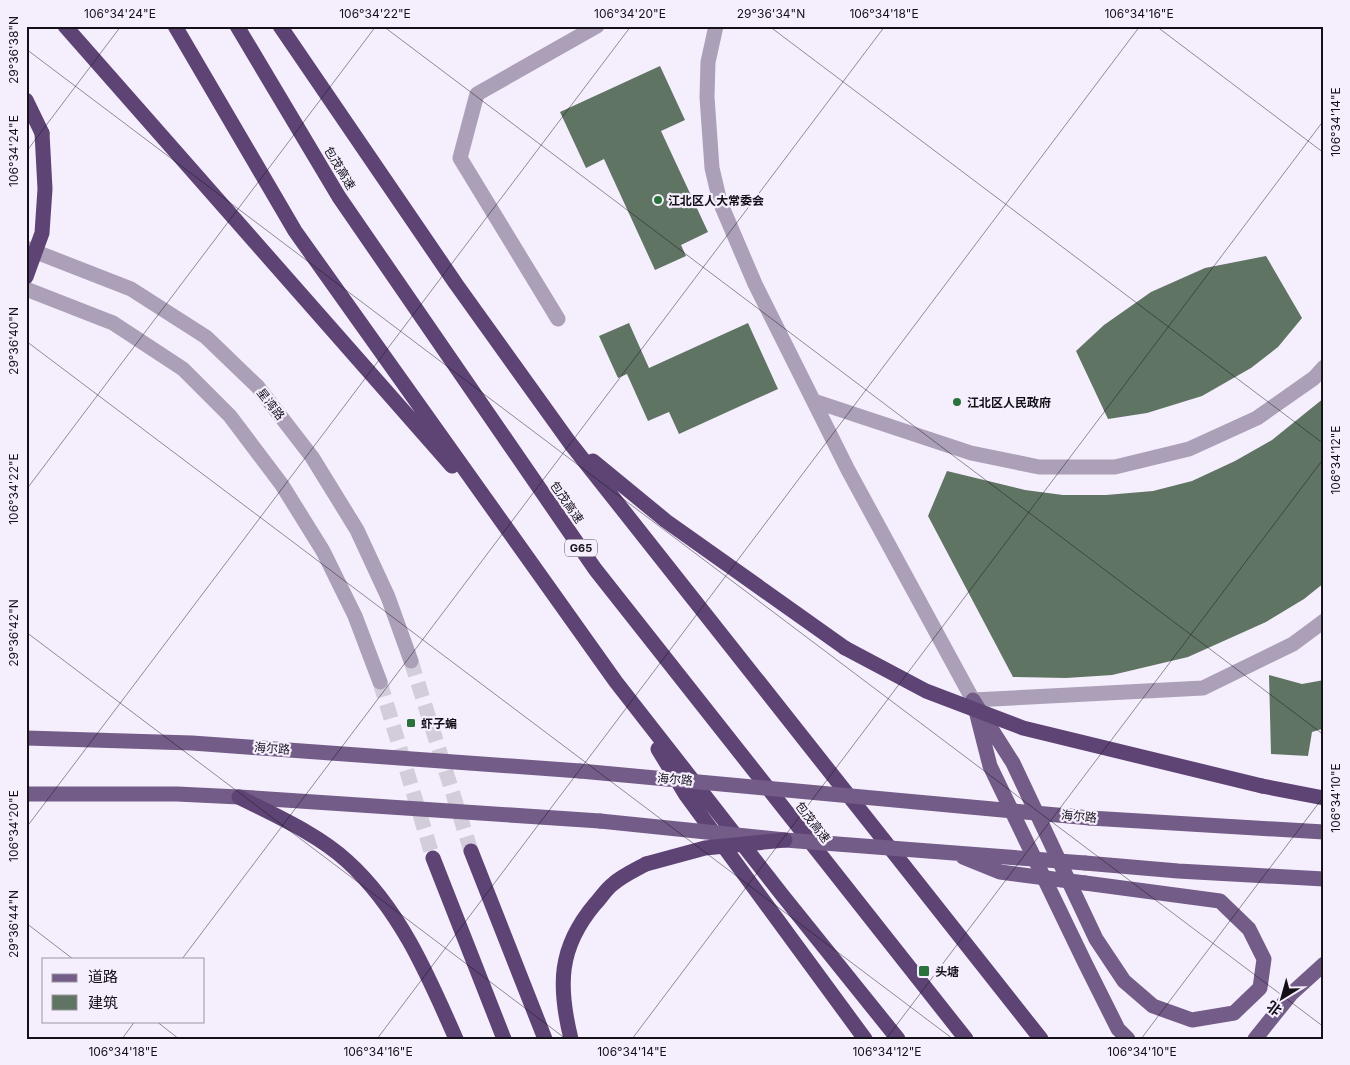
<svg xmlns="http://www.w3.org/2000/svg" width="1350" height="1065" viewBox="0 0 1350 1065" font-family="Inter,'Noto Sans SC',sans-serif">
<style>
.building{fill:#607463}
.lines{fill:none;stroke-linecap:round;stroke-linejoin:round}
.highway-tunnel{stroke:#d3cddb;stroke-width:15;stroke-dasharray:15 8;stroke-linecap:butt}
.minor{stroke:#aca0b8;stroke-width:15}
.major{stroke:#735c87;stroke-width:15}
.highway{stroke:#5e4475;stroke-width:15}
.major-bridge{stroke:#735c87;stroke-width:15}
.highway-bridge{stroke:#5e4475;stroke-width:15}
.ticks{fill:none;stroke:#141018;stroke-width:1;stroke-opacity:0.45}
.poi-dot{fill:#2b713c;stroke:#f5eefd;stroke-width:2}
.labels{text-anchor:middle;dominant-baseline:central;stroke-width:4.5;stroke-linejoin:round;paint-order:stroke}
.shield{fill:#f5eefd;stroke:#58535d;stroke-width:1}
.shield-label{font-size:11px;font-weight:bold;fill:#141018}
.street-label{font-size:12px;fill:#141018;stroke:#f5eefd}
.poi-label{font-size:12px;font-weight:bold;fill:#141018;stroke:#f5eefd;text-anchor:start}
.neatline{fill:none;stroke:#141018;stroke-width:2}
.ticks-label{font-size:12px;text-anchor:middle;fill:#141018}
</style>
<rect width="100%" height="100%" fill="#f5eefd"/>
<path class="building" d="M660,66l25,54 -24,11 47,101 -27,13 5,11 -31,14 -51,-111 -18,9 -26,-56z
M1266,256l36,62 -24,29 -27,21 -49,28 -55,17 -39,6 -32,-68 28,-26 47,-33 54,-24z
M629,323l20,45 99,-45 30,66 -99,45 -10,-22 -21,9 -21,-47 -9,4 -19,-42z
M1324,398v185l-20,16 -38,23 -78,35 -76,18 -46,3 -53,-1 -85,-161 19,-45 78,19 38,5h43l47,-4 39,-10 43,-20 37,-21z
M1269,675l33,9 22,-4v54l-2,-5 -10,3 -4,24 -37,-2z"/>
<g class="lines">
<path class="highway-tunnel" d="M411,661l60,190
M380,682l53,176"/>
<path class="minor" d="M716,26l-8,36 -1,35 5,71 8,34 35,82 93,186 125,230 230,-12 90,-44 31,-23
M26,248l105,41 75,48 52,50 54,70 45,73 31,67 23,64
M26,289l87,34 70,46 47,47 52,69 41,66 32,65 25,66
M558,319l-98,-161 17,-64 120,-68
M814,401l157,52 68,14h76l74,-18 68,-31 57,-40 10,-11"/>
<path class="major" d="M973,700l40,63 83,176 28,42 29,25 39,14 42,-7 26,-25 4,-29 -15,-30 -29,-28 -135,-18
M977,715l13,51 95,197 33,66 10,10
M26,738l166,5 388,28
M26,794h151l62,3 361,24
M1090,818l234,14
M1085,863l93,8 146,8
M1255,1039l36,-45 33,-30"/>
<path class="highway" d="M65,26l387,440
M175,26l120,205 321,451 167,214 115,143
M237,26l102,171 256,372 371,470
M280,26l176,258 114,159 471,596
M26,100l16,33
M593,461l73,60 179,127
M658,749l28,46 179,244
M1262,786l62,12
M239,797c35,18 79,37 108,64 53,48 81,114 109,178
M471,851l74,188
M433,858l71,181
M571,1039c-13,-53 -13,-91 24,-135 6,-6 11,-15 18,-20 9,-8 22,-14 33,-20"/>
<path class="major-bridge" d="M580,771l510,47
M600,821l185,19 300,23
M963,857l37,15 85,11"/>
<path class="highway-bridge" d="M26,277l16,-44 3,-44 -3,-56
M845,648l81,43 97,37 239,58
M646,864l59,-16 80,-8"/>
</g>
<path class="ticks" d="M383,26l941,709M769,26l555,418M1156,26l168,127M26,49l1298,978M26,152l95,-126M26,341l927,698M26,490l350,-464M26,632l540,407M26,828l605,-802M26,923l47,36M182,959l703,-933M156,1021l23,18M122,1039l13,-18M377,1039l763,-1013M632,1039l692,-919M886,1039l438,-581M1141,1039l183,-243"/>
<g class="poi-dot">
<circle cx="658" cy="200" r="5"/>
<circle cx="957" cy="402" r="5"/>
<rect x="406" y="718" width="10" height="10" rx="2.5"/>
<rect x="918" y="965" width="12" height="12" rx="2.5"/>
</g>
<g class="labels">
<rect class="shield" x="565" y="539.5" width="32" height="17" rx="4"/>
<g class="shield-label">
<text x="581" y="548">G65</text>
</g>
<g class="street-label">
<text transform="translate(340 168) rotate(59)">包茂高速</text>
<text transform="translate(271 404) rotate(52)">星湾路</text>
<text transform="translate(567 502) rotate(55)">包茂高速</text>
<text transform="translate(272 748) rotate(4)">海尔路</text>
<text transform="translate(675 779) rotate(5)">海尔路</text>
<text transform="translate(1079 816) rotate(5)">海尔路</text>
<text transform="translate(813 822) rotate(52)">包茂高速</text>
</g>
<g class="poi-label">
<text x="668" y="200">江北区人大常委会</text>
<text x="967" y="402">江北区人民政府</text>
<text x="421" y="723">虾子蝙</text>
<text x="935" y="971">头塘</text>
</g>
</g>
<rect width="1350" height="1065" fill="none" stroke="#f5eefd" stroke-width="55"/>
<rect x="42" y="958" width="162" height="65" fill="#f5eefd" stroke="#9b95a1"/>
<rect x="52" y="974" width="25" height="8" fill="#735c87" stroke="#9b95a1"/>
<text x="88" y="982" font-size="15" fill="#141018">道路</text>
<rect x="52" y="995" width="25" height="15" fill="#607463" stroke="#9b95a1"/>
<text x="88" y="1008" font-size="15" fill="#141018">建筑</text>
<g transform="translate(1282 998) rotate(217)" stroke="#f5eefd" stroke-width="4" paint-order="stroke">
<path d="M0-4L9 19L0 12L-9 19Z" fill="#141018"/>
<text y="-8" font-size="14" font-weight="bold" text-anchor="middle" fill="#141018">北</text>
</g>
<rect x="28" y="28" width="1294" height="1010" class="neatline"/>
<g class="ticks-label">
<text x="120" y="18">106°34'24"E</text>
<text x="375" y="18">106°34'22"E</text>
<text x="630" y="18">106°34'20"E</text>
<text x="771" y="18">29°36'34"N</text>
<text x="884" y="18">106°34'18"E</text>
<text x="1139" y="18">106°34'16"E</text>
<text transform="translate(14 50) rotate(-90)" y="4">29°36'38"N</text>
<text transform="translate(1336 122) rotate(-90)" y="4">106°34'14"E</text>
<text transform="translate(14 151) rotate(-90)" y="4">106°34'24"E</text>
<text transform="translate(14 341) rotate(-90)" y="4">29°36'40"N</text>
<text transform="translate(1336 460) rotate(-90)" y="4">106°34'12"E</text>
<text transform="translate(14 489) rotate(-90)" y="4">106°34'22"E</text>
<text transform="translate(14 633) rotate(-90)" y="4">29°36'42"N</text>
<text transform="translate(1336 798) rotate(-90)" y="4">106°34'10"E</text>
<text transform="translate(14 826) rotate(-90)" y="4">106°34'20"E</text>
<text transform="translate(14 924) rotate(-90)" y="4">29°36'44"N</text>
<text x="123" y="1056">106°34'18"E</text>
<text x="378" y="1056">106°34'16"E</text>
<text x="632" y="1056">106°34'14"E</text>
<text x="887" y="1056">106°34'12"E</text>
<text x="1142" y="1056">106°34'10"E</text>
</g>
</svg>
